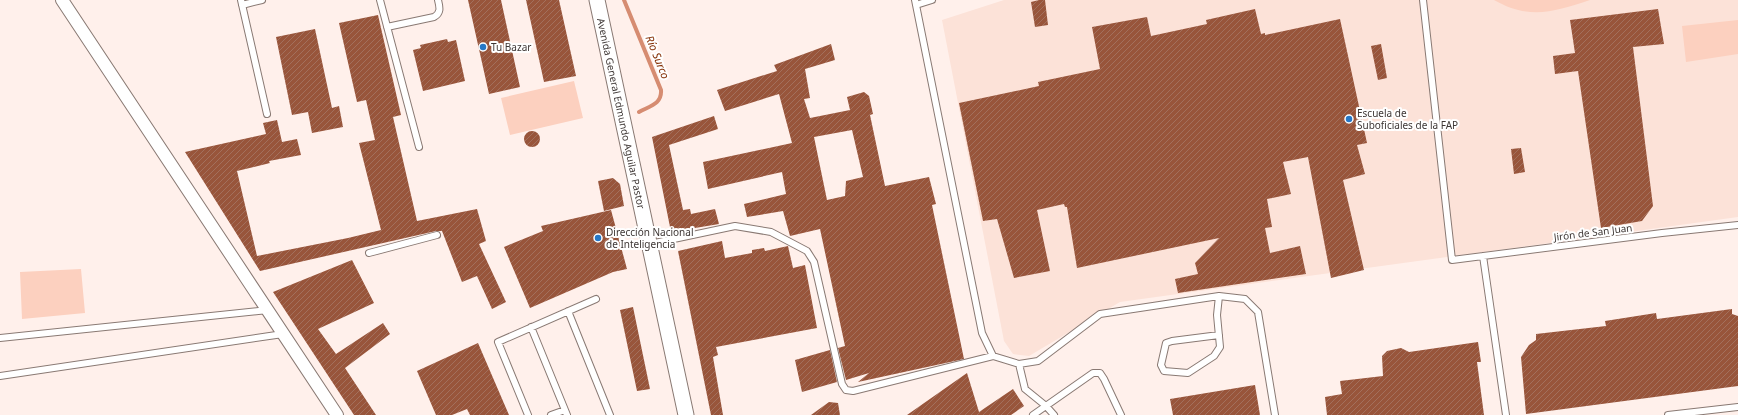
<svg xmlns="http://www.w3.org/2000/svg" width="1738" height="415" viewBox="0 0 1738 415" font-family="'Noto Sans',sans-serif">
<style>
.built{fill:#fce2d8}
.green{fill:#fcd0bf}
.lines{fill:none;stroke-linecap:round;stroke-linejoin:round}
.stream{stroke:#d68c71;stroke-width:4}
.building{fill:url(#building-hatch);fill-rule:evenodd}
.service-casing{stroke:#897973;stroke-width:8}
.minor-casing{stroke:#897973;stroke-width:14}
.tertiary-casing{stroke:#897973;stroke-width:17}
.service{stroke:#fff;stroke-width:6}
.minor{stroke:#fff;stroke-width:12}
.tertiary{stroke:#fff;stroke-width:15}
.poi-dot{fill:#2678c7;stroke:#fff;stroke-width:1.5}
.labels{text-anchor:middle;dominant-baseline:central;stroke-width:4;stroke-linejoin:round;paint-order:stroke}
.poi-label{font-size:10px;fill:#3d3634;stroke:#fff;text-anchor:start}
.street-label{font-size:10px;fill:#3d3634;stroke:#fff}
.water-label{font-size:11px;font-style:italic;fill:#822c00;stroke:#fff}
</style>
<defs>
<pattern id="building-hatch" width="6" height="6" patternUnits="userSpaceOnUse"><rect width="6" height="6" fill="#98553b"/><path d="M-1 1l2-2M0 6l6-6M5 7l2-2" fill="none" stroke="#a3705d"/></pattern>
</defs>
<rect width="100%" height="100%" fill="#fff0eb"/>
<path class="built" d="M1004,0h734v217l-618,85 -91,54 -16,-2 -9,-13 -62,-321z"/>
<path class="green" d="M1494,0h96c-36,12 -61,20 -96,0z
M1738,20v34l-52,8 -4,-36z
M574,81l9,37 -73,17 -9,-37z
M81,269l4,44 -63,6 -2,-47z"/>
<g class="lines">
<path class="stream" d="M624,0l37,90c1,14 -11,16 -22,22"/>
</g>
<path class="building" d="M468,0h33l19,87 -31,7z
M526,0h33l17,76 -32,6z
M1039,0h6l3,25 -13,2 -4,-25z
M1255,9l6,25 4,-1v2l75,-16 27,124 -10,2 8,29 -22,6 21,90 -33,8 -23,-121 -25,5 8,32 -24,5 5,28 -7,1 5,25 30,-7 6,28 -128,19 -3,-14 23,-5 -3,-11 24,-25 -142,30 -10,-61h-2l-1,-3 -27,6 13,61 -36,7 -17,-59 -14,2 -24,-118 80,-17 -1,-4 62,-13 -8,-42 55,-10 4,19 56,-12 -1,-4z
M1658,9l6,35 -31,3 20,159 -11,15 -41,7 -23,-157 -23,3 -2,-18 22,-3 -5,-33z
M378,15l23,100 -8,2 24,104 60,-12 9,32 -7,3 27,58 -14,7 -15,-33 -15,6 -20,-51h-6l-176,40 -75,-119 81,-18 -3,-11 14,-3 5,22 15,-3 4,16 -32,6 1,2 -33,8 20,85 91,-18 33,-8 -22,-87 16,-3 -9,-40 -9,2 -18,-79z
M315,29l17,79 7,-2 4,21 -31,6 -4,-21 -16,3 -16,-78z
M447,39l1,3 8,-2 9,41 -42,10 -10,-41 8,-2 -1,-3z
M831,44l4,16 -30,9 5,29 -6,1 6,19 40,-8 -3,-13 17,-5 5,4 4,18 -3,1 15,71 44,-9 7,27 -4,1 32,154 -106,23 11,-9 -23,7 -8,-32 7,-2 -25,-117 -30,7 -7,-25 -36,6 -3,-13 42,-10 -4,-22 -74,17 -5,-27 89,-19 -13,-49 -54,17 -8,-21 60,-19 -3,-6zM852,130l11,47 -17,4 -1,15 -18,4 -13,-63z
M1381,44l6,34 -9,2 -7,-34z
M714,116l4,13 -49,16 14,65 7,-1 1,5 24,-5 4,15 -48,8 -19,-95z
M524 139a8 8 0 1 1 16 0a8 8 0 1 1-16 0Z
M1521,148l4,24 -11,2 -3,-25z
M613,178l7,6 4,22 -20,5 -6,-30z
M611,210l16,59 -14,3 -83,36 -26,-61 39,-16 -2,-5z
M722,241l3,17 27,-5v-3l12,-2 1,3 23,-5 5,22 12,-3 12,63 -101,19 2,8 -5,2 10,58h-12l-33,-164z
M352,260l22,43 -56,26 18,25 47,-31 7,11 -45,34 31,47h-22l-81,-123z
M633,307l17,82 -13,2 -17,-81z
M1732,309v5l6,2v70l-212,28 -5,-57 8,-12 7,-5v-6l70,-8 -1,-5 51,-8 1,6z
M1478,342l3,20h-4l7,53h-157l-2,-18 17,-3 -2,-13 43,-5 -1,-20 5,-5 14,-3 8,4z
M478,343l31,72h-39l-3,-6 -15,6h-16l-19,-44z
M830,350l7,32 -35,10 -7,-32z
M967,373l12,39 34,-23 11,17 -13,9h-104z
M1255,385l5,30h-87l-3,-16z
M829,402l9,1 2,12h-29z"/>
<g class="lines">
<g class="service-casing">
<path id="service" d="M241,0l26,114
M380,0l39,147
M915,0l67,333 11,23
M1423,0l29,260 210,-27 76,-8
M242,5l20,-5
M916,5l16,-5
M387,27l47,-10c7,-4 6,-9 4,-17
M650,244l85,-18 36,6 36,19 7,11 28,122 4,6 7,1 140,-35 26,8 19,-3 62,-47 119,-18 26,3 13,13 17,103
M369,253l68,-18
M1483,256l23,159
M1219,296l-2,19 3,32 -6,9 -26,17 -24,-2 -3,-6 5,-22 6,-2 47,-6
M568,311l42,104
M531,327l36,88
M0,338l268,-28
M1019,364l6,25 21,17 8,9
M0,376l283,-42
M528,415l-30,-73 98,-43
M551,415l14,-5
M1033,415l60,-42h7l4,6 17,36
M1668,415l70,-8"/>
</g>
<g class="minor-casing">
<path id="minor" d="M62,0l275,415"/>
</g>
<g class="tertiary-casing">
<g id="tertiary">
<path id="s1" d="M597,0l89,415"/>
</g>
</g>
<use href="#service" class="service"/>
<use href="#minor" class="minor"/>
<use href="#tertiary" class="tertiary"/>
</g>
<g class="poi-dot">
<circle cx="483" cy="47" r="4"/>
<circle cx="1349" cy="119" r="4"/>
<circle cx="598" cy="238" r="4"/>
</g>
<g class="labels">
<g class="poi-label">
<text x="491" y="47">Tu Bazar</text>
<text x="1357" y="113">Escuela de<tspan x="1357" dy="12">Suboficiales de la FAP</tspan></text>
<text x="606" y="232">Dirección Nacional<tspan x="606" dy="12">de Inteligencia</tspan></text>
</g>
<g class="street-label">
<text stroke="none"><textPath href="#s1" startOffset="116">Avenida General Edmundo Aguilar Pastor</textPath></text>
<text transform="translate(1593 232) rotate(-7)">Jirón de San Juan</text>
</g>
<g class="water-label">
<text transform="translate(658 57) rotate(68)">Río Surco</text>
</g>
</g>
</svg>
